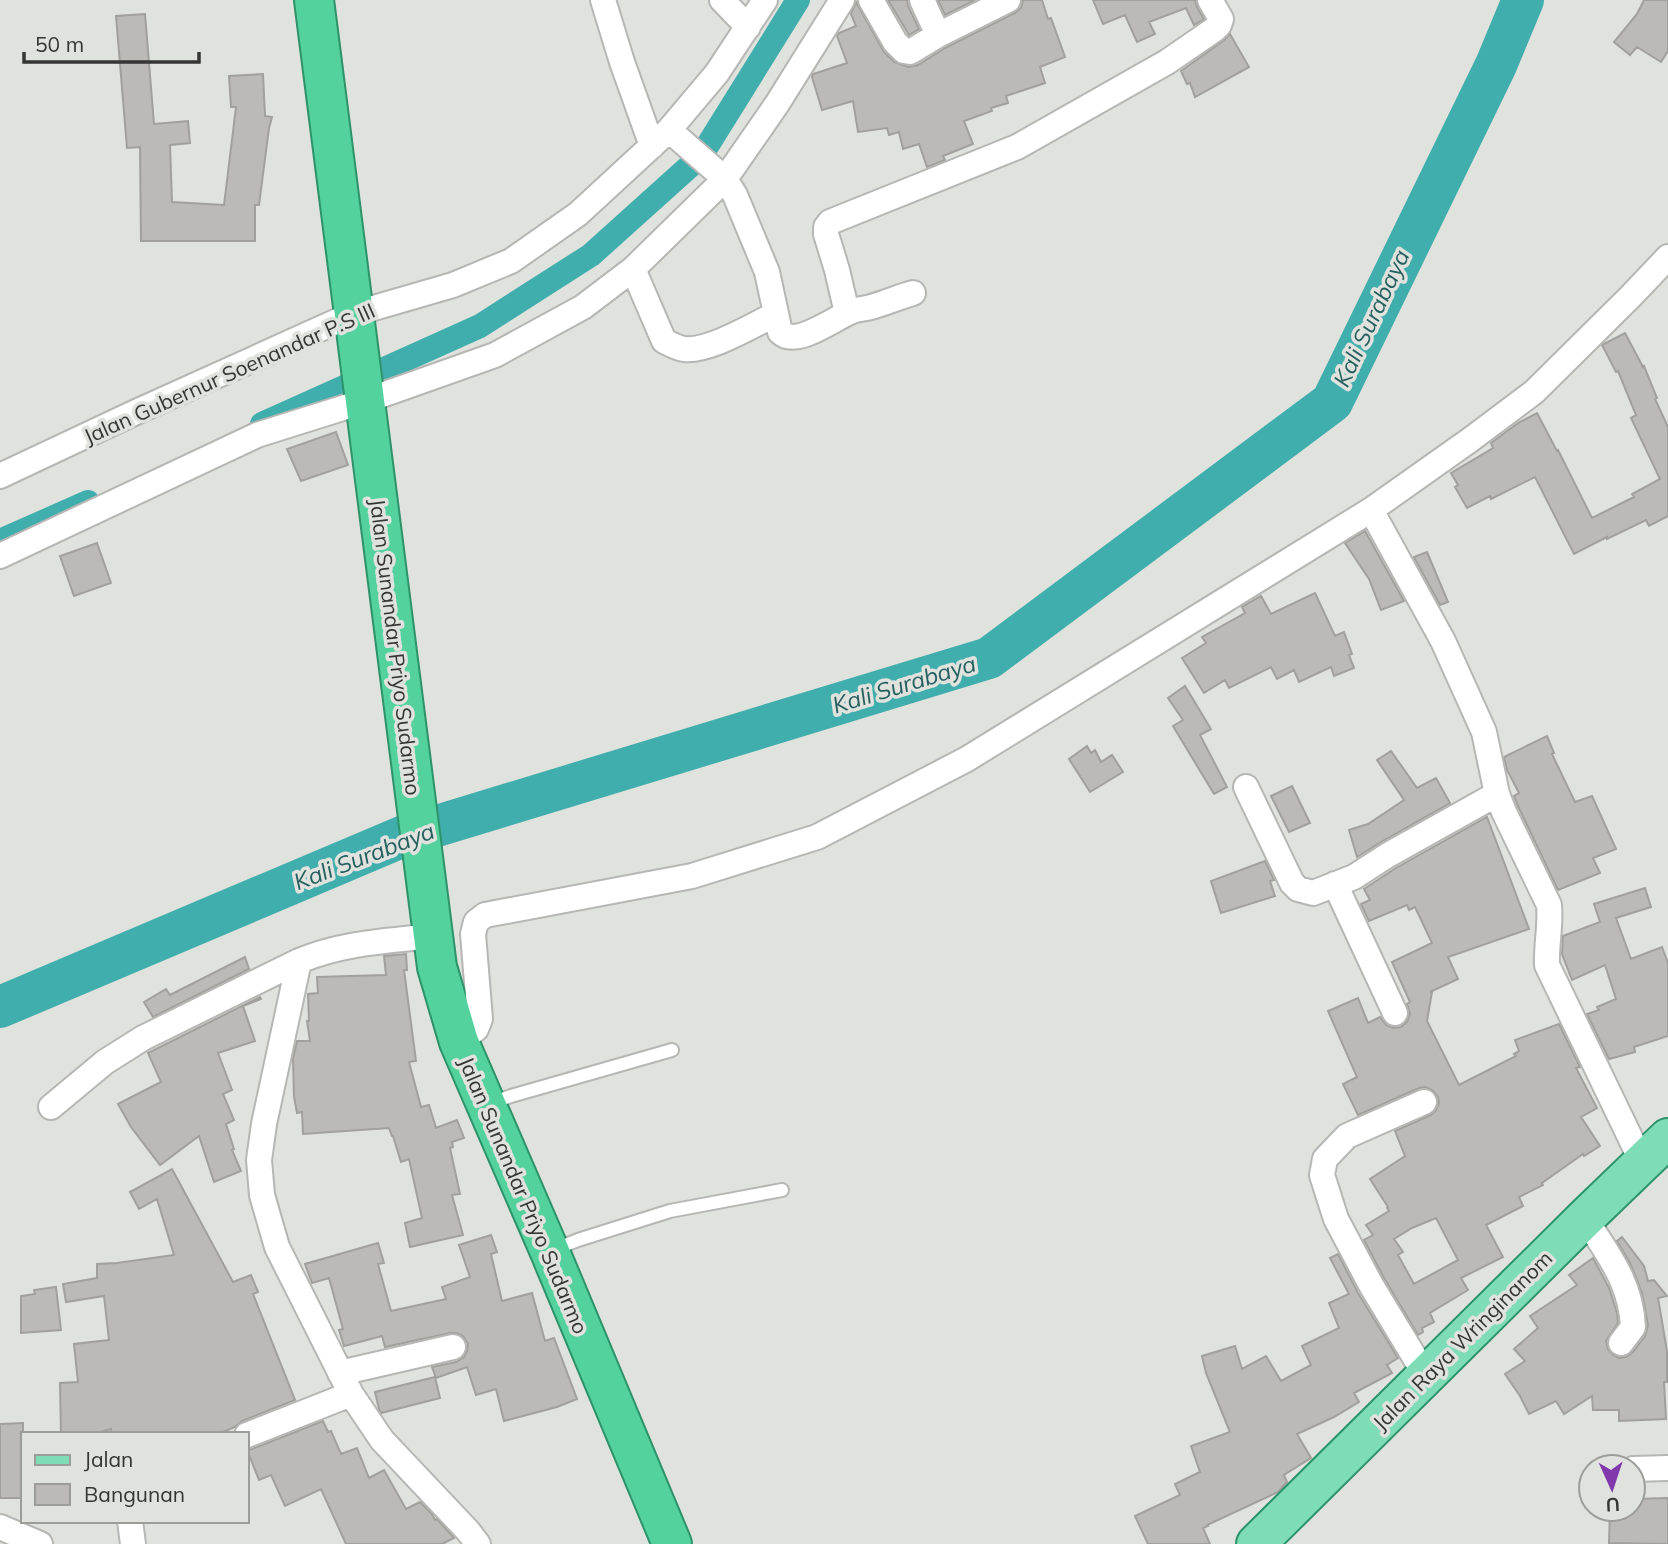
<svg xmlns="http://www.w3.org/2000/svg" width="1668" height="1544" viewBox="0 0 1668 1544" font-family="Mulish,sans-serif">
<style>
.lines{fill:none;stroke-linecap:round;stroke-linejoin:round}
.canal{stroke:#40aead;stroke-width:24}
.river{stroke:#40aead;stroke-width:42}
.building{fill:#bcbab7;stroke:#a1a09c;stroke-width:2;fill-rule:evenodd}
.service-casing{stroke:#b6b7b4;stroke-width:16}
.minor-casing{stroke:#b6b7b4;stroke-width:28}
.primary-casing{stroke:#2d9369;stroke-width:42}
.trunk-casing{stroke:#2d9369;stroke-width:42}
.service{stroke:#fff;stroke-width:12}
.minor{stroke:#fff;stroke-width:24}
.primary{stroke:#7eddb6;stroke-width:38}
.trunk{stroke:#53d29e;stroke-width:38}
.labels{text-anchor:middle;dominant-baseline:central;stroke-width:7;stroke-linejoin:round;paint-order:stroke}
.street-label{font-size:21px;fill:#353534;stroke:#e0e2de}
.water-label{font-size:23px;font-style:italic;fill:#24605f;stroke:#e0e2de}
</style>
<rect width="100%" height="100%" fill="#e0e2de"/>
<g class="lines">
<path class="canal" d="M262,424l218,-98 111,-71 110,-99 97,-156
M0,541l88,-39"/>
<path class="river" d="M0,1007l404,-171 585,-178 343,-256 164,-337 27,-65"/>
</g>
<path class="building" d="M888,0h19l1,6 11,23 -10,6z
M938,0h37l-30,15z
M1023,0h19l6,19 3,-1 14,39 -25,10 5,16 -39,13 2,7 -17,5 1,3 -28,10 9,23 -30,12 2,4 -18,7 -8,-23 -16,5 -4,-17 -10,3 -2,-7 -29,4 -5,-31 -31,9 -10,-33 1,-3 34,-11 -10,-27 2,-3 17,-7 -5,-12 5,-12 28,50 10,10 14,5 10,-2 27,-17 70,-35 6,-5z
M1093,0h102l2,7 7,12 -10,6 -8,-17 -37,14 6,12 -18,8 -12,-27 -22,9z
M1644,0h24v51l-7,11 -24,-15 -7,8 -16,-13 23,-28z
M145,14l9,110 34,-3 2,22 -20,2 2,57 52,3 12,-98h-5l-2,-31 34,-2 2,42 7,1 -3,11 -10,77h-4v36h-114l-1,-94 -13,1 -11,-132z
M1230,34l19,33 -54,30 -5,-14 -3,1 -6,-13 42,-30z
M1625,333l18,34 1,-1 13,32 -2,1 13,28v89l-19,10 -3,-6 -39,19v-2l-33,17 -39,-77 -44,22 -1,-3 -23,12 -12,-21 3,-2 -7,-12 42,-25 -2,-5 27,-20 19,-10 20,38 1,-1 34,68 42,-21 -2,-3 28,-15 -29,-61 5,-3 -18,-44 -2,1 -14,-27z
M336,432l12,33 -47,16 -14,-32z
M1365,531l39,70 -23,9 -12,-31 -24,-36z
M97,543l14,40 -37,13 -14,-40z
M1427,552l21,50 -8,3 -26,-48z
M1315,593l20,43 9,-4 8,22 -3,1 5,13 -20,8 -3,-9 -32,15 -5,-12 -17,9 -6,-12 -42,21 -4,-8 -21,13 -22,-35 24,-15 -4,-6 43,-24 -3,-6 19,-11 10,18z
M1185,686l26,43 -11,6 27,52 -13,7 -41,-68 10,-6 -15,-22z
M1547,736l7,17 -2,1 23,48 17,-6 24,53 -23,9 7,15 -42,17 -40,-84 -4,-10 5,-3 -12,-23 -3,-13z
M1087,746l4,7 4,-3 6,12 11,-7 11,17 -33,20 -21,-33z
M1391,751l26,37 19,-10 14,25 -69,39 -24,15 -8,-27 19,-6 36,-24 -27,-40z
M1292,786l18,37 -21,9 -18,-36z
M1487,817l42,112 -81,28 10,22 -28,13h2l-5,29 32,64 57,-29 -2,-2 5,-3 -4,-11 44,-16 21,43 -4,1 21,40 -16,9 19,29 -16,10 -1,-2 -41,29 1,2 -24,12 4,9 -37,19 17,32 -42,21 7,12 -38,23 4,9 -12,6 1,4 -5,3 -34,-57 -20,-38 9,-5 -7,-10 23,-14 -2,-3 1,-1 -18,-28 35,-23 -10,-25 36,-16 5,-5 3,-7 -1,-6 -6,-7 -7,-3 -6,1 -61,27 -15,-31 14,-7 -29,-66 30,-13 10,25 12,-6 6,8 7,3 8,-1 6,-5 3,-8 -3,-10 3,-2 -18,-40 40,-19 -17,-36 -6,3 -2,-5 -38,16 -8,-17 9,-4 -6,-11 32,-21zM1436,1218l22,42 -44,24 -16,-29 5,-3 -9,-13 18,-11z
M1265,861l9,19 -4,1 5,15 -54,17 -10,-32z
M1645,888l6,19 -35,11 15,41 31,-12 6,16v73l-34,11 1,5 -26,7 -22,-45 12,-4 -2,-3 19,-8 -11,-34 -33,15 -10,-26 1,-18 37,-14 -6,-18z
M406,954l1,16h-3l12,91 -7,1 12,45 8,-2 7,23 21,-8 7,18 -12,4 1,5 -3,1 10,46 -8,1 11,40 -53,12 -5,-24 17,-5 -13,-59 -8,3 -8,-26h-1l-3,-8 -86,6 -1,-22 -5,1 -3,-16 -1,-38 4,-18h13l-3,-20h2l-1,-27 10,-1 -1,-16 69,-2 -2,-19z
M245,957l4,12 -96,48 -9,-15 22,-13 4,6z
M260,997l1,2 -18,7 12,35 -37,12 14,37 -9,4 11,26 -8,4 8,25 -2,1 9,21 -27,11 -15,-46 -39,29 -29,-38 -13,-23 43,-22 -13,-29z
M172,1169l61,113 18,-7 7,17 -5,2 42,106 -53,21 -7,6 -17,7h-106l-1,-5 -18,5h-32l-1,-51 18,-1 -4,-38 35,-4 -5,-44 -38,6 -3,-18 34,-6v-14l20,-1 57,-8 -17,-56 -18,10 -9,-17z
M491,1235l6,17 -6,2 11,47 30,-8 13,48 9,-3 23,61 -20,8 -53,14 -8,-32 -20,6 -9,-28 -31,11 -4,-11 24,-5 8,-5 3,-6 1,-7 -5,-8 -6,-3h-7l-65,14 -3,-11 -38,10 -5,-16 4,-1 -14,-51 -17,5 -7,-19 73,-21 6,20 -6,1 13,47 55,-12 -4,-12 28,-10 -11,-32z
M1622,1237l22,29 4,15 6,-1 13,16 -9,2 9,53v31h-3l2,37 -47,2v-11h-26l-1,-14 -28,18 -8,-13 -27,13 -9,-18 -15,-22 20,-13 -11,-12 24,-21 -8,-12 47,-31 -8,-10 24,-17 16,30 8,25 1,10 -12,18 2,8 5,6 6,3 7,-1 7,-5 12,-16 3,-11 -6,-32 -12,-30 -13,-22z
M1338,1254l20,39 40,65 -11,7 5,8 -38,20 5,9 -25,15 -37,17 14,24 -27,17 3,7 -9,10 -71,33 1,1 -5,2 7,16h-62l-13,-28 45,-21 -5,-11 25,-12 -9,-26 39,-14 -24,-59 -4,-17 33,-10 7,23 24,-13 15,25 30,-16 -9,-19 37,-18 -10,-25 20,-9 -19,-36z
M56,1287l5,43 -40,3v-37l14,-2 -1,-4z
M435,1377l5,21 -59,15 -2,-4 -4,-17z
M323,1421l5,11 3,-1 10,23 16,-6 12,30 15,-8 22,39 14,-7 12,12 3,6 2,-1 17,19 -12,6h-96l-25,-55 -36,17 -14,-31 -12,5 -12,-30 5,-1z
M23,1423v75h-23v-74z
M1668,1498v46l-59,-1 1,-34h23v-10z"/>
<g class="lines">
<g class="service-casing">
<path id="service" d="M491,1103l20,-7 161,-46
M553,1250l25,-10 92,-29 112,-21"/>
</g>
<g class="minor-casing">
<path id="minor" d="M603,0l19,62 30,84
M722,0l26,27
M871,0l24,42 9,9 6,1 28,-17 70,-35
M922,0l16,35
M669,130l56,49 10,16 32,77 13,60c16,16 53,-13 70,-20 6,-3 14,-3 21,-5 14,-4 28,-10 42,-14
M633,269l31,72c6,3 13,7 20,8 25,3 69,-24 92,-35
M847,313l-10,-43 -11,-36v-7l4,-5 187,-75 150,-85 48,-33 4,-4 2,-6 -11,-19
M0,476l136,-64 217,-98 100,-29 58,-24 67,-47 91,-84 48,-57 48,-73
M1371,510l72,131 41,91 13,62 7,18 45,93c2,21 -3,40 -2,60l95,197
M0,556l257,-121 108,-34 130,-46 88,-48 50,-38 92,-90 52,-75 65,-104
M1246,787l46,96 6,6 15,4 41,-16 34,-22 109,-61
M1335,884l60,129
M299,961l-35,163 -5,36 3,35 15,52 74,147 31,46 86,91 10,13
M459,1042l17,-13 4,-10 -7,-85 3,-12 9,-7 207,-39 125,-39 150,-78 404,-249 99,-70 64,-48 97,-96 37,-39
M1424,1102l-77,34 -22,23 -3,16 14,44 35,66 55,91
M51,1107l54,-45 38,-24 156,-77c43,-18 87,-20 133,-25
M1585,1218c23,37 46,64 48,109l-12,16
M340,1373l113,-26
M247,1435l104,-41
M1633,1469l35,-1
M130,1521l3,23
M0,1527l40,17"/>
</g>
<g class="primary-casing">
<path id="primary" d="M1256,1544l329,-326 83,-80"/>
</g>
<g class="trunk-casing">
<path id="trunk" d="M314,0l123,967 22,75 91,210 122,292"/>
</g>
<use href="#service" class="service"/>
<use href="#minor" class="minor"/>
<use href="#primary" class="primary"/>
<use href="#trunk" class="trunk"/>
</g>
<g class="labels">
<g class="street-label">
<text transform="translate(229 373) rotate(-24)">Jalan Gubernur Soenandar P.S III</text>
<text transform="translate(396 647) rotate(83)">Jalan Sunandar Priyo Sudarmo</text>
<text transform="translate(524 1195) rotate(67)">Jalan Sunandar Priyo Sudarmo</text>
<text transform="translate(1462 1340) rotate(-45)">Jalan Raya Wringinanom</text>
</g>
<g class="water-label">
<text transform="translate(1371 318) rotate(-65)">Kali Surabaya</text>
<text transform="translate(904 684) rotate(-17)">Kali Surabaya</text>
<text transform="translate(364 856) rotate(-21)">Kali Surabaya</text>
</g>
</g>
<rect x="21" y="1432" width="228" height="91" fill="#e0e2de" stroke="#9c9d9a" stroke-width="2"/>
<rect x="35" y="1455" width="35" height="10" fill="#7eddb6" stroke="#9c9d9a" stroke-width="2"/>
<text x="84" y="1467" font-size="21" fill="#353534">Jalan</text>
<rect x="35" y="1484" width="35" height="21" fill="#bcbab7" stroke="#9c9d9a" stroke-width="2"/>
<text x="84" y="1502" font-size="21" fill="#353534">Bangunan</text>
<g transform="translate(1612 1488) rotate(177)"><circle r="33" fill="#e0e2de" stroke="#9c9d9a" stroke-width="2"/>
<path d="M0-5L12 26L0 18L-12 26Z" fill="#8038ab"/>
<text y="-10" font-size="19" font-weight="bold" text-anchor="middle" fill="#353534">U</text>
</g>
<path d="M24 52v10h175v-10" fill="none" stroke="#353534" stroke-width="3.5"/>
<text x="35" y="52" font-size="21" fill="#353534" stroke="#e0e2de" stroke-width="5" paint-order="stroke">50 m</text>
</svg>
